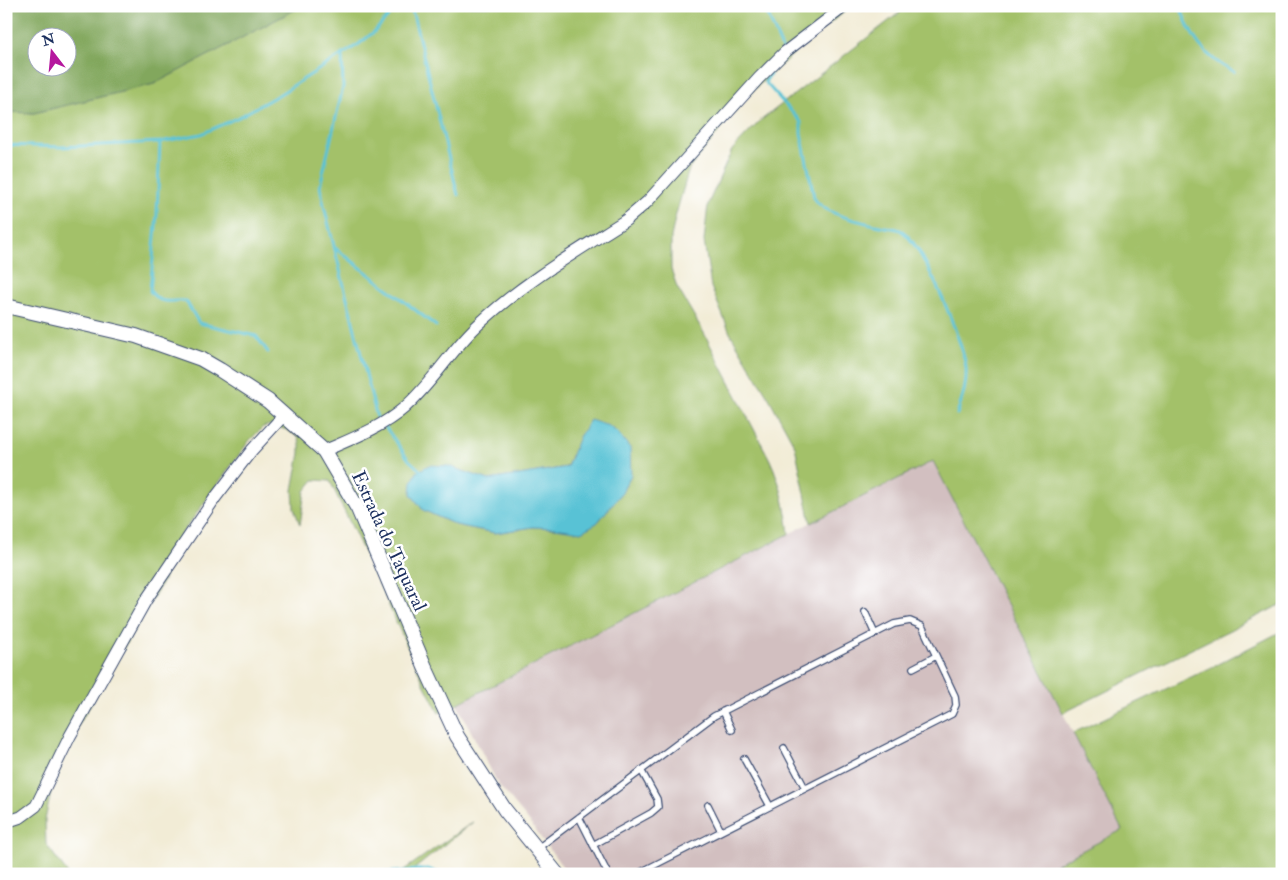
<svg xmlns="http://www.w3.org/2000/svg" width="1288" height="880" viewBox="0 0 1288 880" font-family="'IM FELL Double Pica',serif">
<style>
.industrial{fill:#d2bfc0}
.green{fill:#a3c169;stroke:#5f7864;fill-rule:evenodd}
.forest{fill:#82a75d;stroke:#4e6b5e;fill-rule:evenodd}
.water{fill:#59c2d5;stroke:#3a789a}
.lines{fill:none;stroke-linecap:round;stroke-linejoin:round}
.stream{stroke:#59c2d5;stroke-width:3}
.service-casing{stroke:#3b4b70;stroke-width:8}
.minor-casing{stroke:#3b4b70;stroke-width:13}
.tertiary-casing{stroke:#3b4b70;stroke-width:16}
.service{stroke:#fff;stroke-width:5.5}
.minor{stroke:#fff;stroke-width:11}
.tertiary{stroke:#fff;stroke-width:14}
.labels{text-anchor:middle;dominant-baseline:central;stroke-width:5;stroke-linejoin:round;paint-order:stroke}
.street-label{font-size:19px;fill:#1b2f5e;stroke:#fff}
</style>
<rect width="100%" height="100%" fill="#fff"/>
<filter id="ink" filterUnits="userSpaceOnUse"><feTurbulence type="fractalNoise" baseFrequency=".02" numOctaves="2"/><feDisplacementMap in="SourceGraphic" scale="10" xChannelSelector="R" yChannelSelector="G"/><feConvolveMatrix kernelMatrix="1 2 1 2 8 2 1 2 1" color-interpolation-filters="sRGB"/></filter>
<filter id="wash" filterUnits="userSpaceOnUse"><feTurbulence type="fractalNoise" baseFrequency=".0096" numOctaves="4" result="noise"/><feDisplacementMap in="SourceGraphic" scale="20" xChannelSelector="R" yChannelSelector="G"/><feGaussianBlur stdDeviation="1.12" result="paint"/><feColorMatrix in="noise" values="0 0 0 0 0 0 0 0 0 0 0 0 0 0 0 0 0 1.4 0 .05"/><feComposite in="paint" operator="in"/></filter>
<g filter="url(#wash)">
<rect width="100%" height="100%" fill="#f2ecd6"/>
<path class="industrial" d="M933,460l83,160 106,210 -85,44h-469l-41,-55 -29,-35 -41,-80z"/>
<path class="green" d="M302,6h550l-46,36 -60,55 -57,72 -13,45 -5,23v32l6,18 27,46 66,127c11,24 16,48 19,74l-350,179 -15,-29 -43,-96 -51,-107 -16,-1 -9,11 -5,34 -6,-17 -1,-18 7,-37v-11l-2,-5 -11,-7 -16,-5 -8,2 -14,14 -68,94 -17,44 -106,181 -13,60 1,24 22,30h-62v-762l28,1 120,-29zM571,455l60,20 -10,19 -24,29 -42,5 -22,-1 -38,6 -39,-8 -33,-15 -12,-16 37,-28 41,14 78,-13z
M908,6h374v598l-219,109 -130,-252 -122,62 -16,-77 -25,-46 -40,-67 -19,-46 -7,-46 4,-37 24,-54 28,-29z
M1282,631v243h-245l85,-44 -49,-97 137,-65z
M473,822l-65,52h-10z"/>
<path class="forest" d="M6,6h296l-148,78 -120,29 -28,-1zM38,38h30v30h-30z"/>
<path class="water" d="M590,420l19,6 9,7 12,15 1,27 -10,19 -24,29 -16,9 -26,-4 -22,-1 -38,6 -39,-8 -33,-15 -12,-16 1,-12 5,-10 12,-7 19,1 41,14 78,-13 12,-30z"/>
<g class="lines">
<path class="stream" d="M411,6l47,189
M767,6l1,9 15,36
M1180,6c11,32 24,51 54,66
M342,54l1,33 -23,99 4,20 53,212 2,3
M770,74l-5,8 36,40v11l13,64c7,18 53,26 71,30 5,1 11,1 15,3 21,9 65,115 66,139 1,17 -4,29 -9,45
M160,142l-3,72 -7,77c12,16 21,8 36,10l13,22 57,13 12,16
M6,145l55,2 99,-5 41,-8 38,-17 41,-23 79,-50 15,-12 24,-26
M334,247l102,79
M384,425l25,35 13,12
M373,874l55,-5 13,5"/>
</g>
</g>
<g filter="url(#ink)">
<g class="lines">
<g class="service-casing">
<path id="service" d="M865,612l10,22
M913,668l23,-12
M723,711l9,19
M784,748l21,40
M744,759l26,47
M708,805l13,26
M579,817l29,57
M593,845l58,-32 7,-6 -1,-8 -16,-29
M538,848l176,-132 180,-92 16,-3 12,5 33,70 1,9 -4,9 -315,160"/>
</g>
<g class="minor-casing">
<path id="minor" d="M324,451c27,-12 57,-23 80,-43 29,-25 48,-60 76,-85 44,-41 96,-71 146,-103l21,-18 112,-124 26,-26 60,-46
M6,822l15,-5 15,-11 34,-70 76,-136 69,-102 37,-48 32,-35"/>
</g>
<g class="tertiary-casing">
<path id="tertiary" d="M6,306l130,30 65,23 19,11 48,31 56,50 34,58 67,158 32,69 48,74 52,64"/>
</g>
<use href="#service" class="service"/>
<use href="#minor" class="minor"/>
<use href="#tertiary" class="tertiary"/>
</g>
</g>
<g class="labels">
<g class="street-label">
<text transform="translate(389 541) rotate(65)">Estrada do Taquaral</text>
</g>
</g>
<rect width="1288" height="880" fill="none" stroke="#fff" stroke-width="25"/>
<g transform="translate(52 52) rotate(344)"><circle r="24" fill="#ffffff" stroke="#a4acbf"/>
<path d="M0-4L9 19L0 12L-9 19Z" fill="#b5179e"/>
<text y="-8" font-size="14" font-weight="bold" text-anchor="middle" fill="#1b2f5e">N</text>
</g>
</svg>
